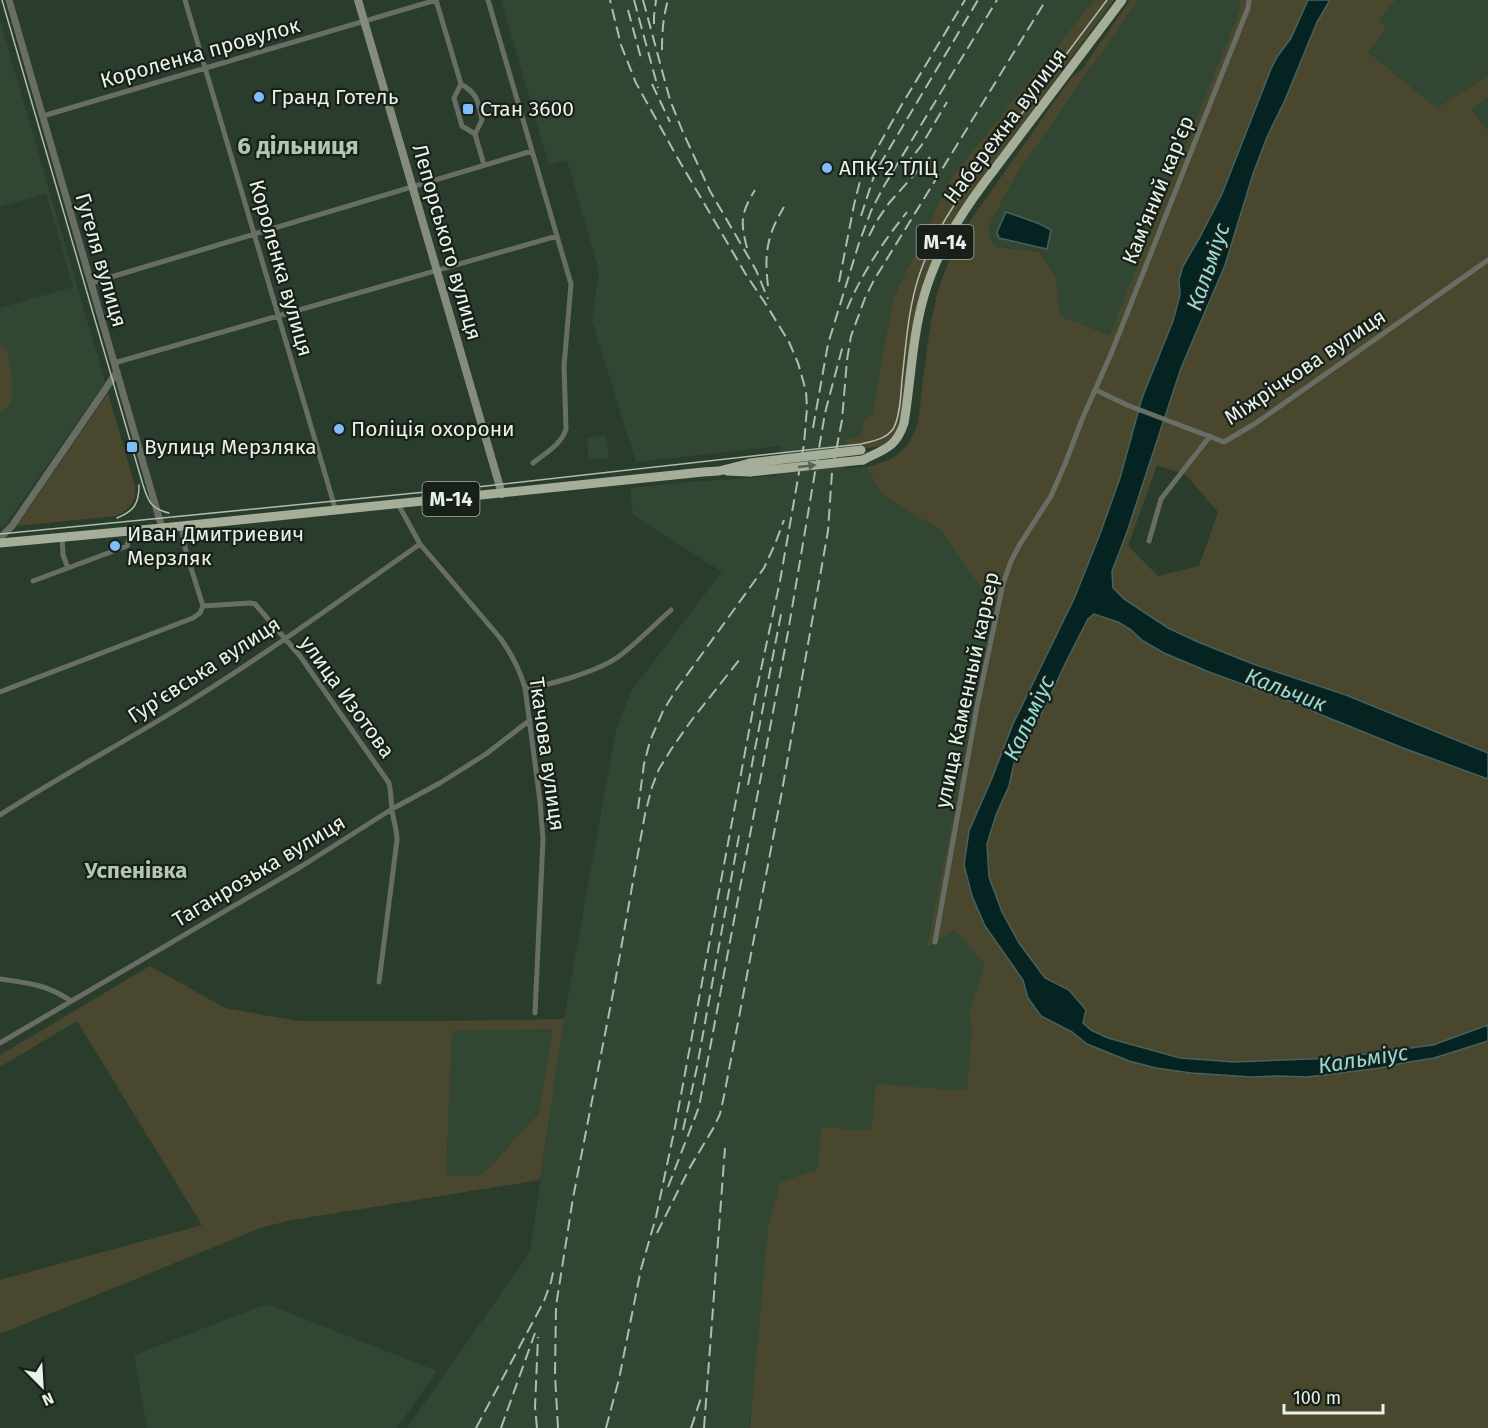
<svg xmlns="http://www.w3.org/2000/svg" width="1488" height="1428" viewBox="0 0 1488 1428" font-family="'Fira Sans',sans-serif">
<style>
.built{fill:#314734}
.green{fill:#49482e;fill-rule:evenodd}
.water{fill:#052321;stroke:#49615d;stroke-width:1.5}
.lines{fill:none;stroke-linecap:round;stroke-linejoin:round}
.minor{stroke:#696e64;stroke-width:5}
.tertiary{stroke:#696e64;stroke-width:7}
.secondary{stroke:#858c7d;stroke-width:8}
.trunk{stroke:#a4ae98;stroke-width:9}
.tram{stroke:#afbcb0;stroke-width:1.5}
.rail{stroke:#afbcb0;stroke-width:2;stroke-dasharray:12 6;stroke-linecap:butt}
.trunk-bridge{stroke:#a4ae98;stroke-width:9}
.oneway{fill:#576052}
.poi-dot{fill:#81bdfa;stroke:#182019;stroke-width:2}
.labels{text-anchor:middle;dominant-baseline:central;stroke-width:4.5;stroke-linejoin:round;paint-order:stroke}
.shield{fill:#182019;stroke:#a9b3aa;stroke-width:1.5}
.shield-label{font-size:20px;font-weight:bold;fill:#e7f2e8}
.street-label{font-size:21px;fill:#e7f2e8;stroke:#182019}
.poi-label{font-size:21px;fill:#e7f2e8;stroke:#182019;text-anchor:start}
.water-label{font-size:22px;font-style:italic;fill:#91dbd5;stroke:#182019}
.neighbourhood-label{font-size:22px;font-weight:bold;fill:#b1c7b3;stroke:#182019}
.quarter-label{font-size:24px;font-weight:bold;fill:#b1c7b3;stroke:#182019}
</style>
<rect width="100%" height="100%" fill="#2a3c2c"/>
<path class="built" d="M501,0h593l-143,178 -58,121 -21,116 -8,5 -4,17 -14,2 -2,30 23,-2 15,28 60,36 43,63 12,3 -70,349 27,-16 32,32 -17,52 3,15 -5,63 -96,40 -53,37 -69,254 1,5h-343l123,-176 34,-233 52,-289 15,-39 91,-119 -89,-57 -3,-27 58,-6 89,-6 4,-30 -145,16 -44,-141 7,-50 -32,-111 -18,5z
M1138,0h100l3,7 -130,328 -51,-19 -4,-37 -16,-27 -42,-5 -5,-3 -5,-10 1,-8 26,-49z
M1396,0h92v75l-51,33 -69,-56 18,-24 -8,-8z
M0,21l105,361 -101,145 -4,1v-220l73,-21 -27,-94 -46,14z
M1488,97v34l-17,-22z
M606,435l3,23 -20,2 -2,-22z
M554,1029l-15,82 -49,56 -13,9 -31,-1 6,-144z
M267,1304l63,25 107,42 -40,57h-250l-13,-73z"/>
<path class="green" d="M1094,0h20l-156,211 -23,45 -36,174 -11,12 -7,4 -36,5 1,-12 14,-2 4,-17 8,-5 21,-116 58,-121z
M1130,0h8l-123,177 -26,49c-1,9 0,16 9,21l42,5 16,27 4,37 50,19 131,-328 -3,-7h70l-17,38 -14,19 -6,12 -49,125 -22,43 -17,29 -4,14 1,15 -7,26 -31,77 -22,80 -20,56 -26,65 -61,125 -21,54 -23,53 16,95 38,54 5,18 60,46 103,29 61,4 27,-1 28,1 73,-9 23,-5 31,-5 54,-17v387h-738l18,-199 12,-46 38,-14 3,-42 50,4 5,-47 91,7 5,-62 -3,-15 16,-51 -31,-33 -27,17 70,-350 -12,-3 -43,-63 -60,-36 -15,-28c29,-8 40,-14 51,-44 6,-44 9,-96 22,-138 8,-24 19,-46 32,-67l99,-140 12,-10z
M1330,0h66l-18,20 8,8 -18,24 69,56 51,-33v22l-17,12 17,22v622l-142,-58 -93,-31 -55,-22 -29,-14 -45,-29 -11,-11 -1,-17 15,-39 54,-164 44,-103 28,-91 14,-37 18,-37 32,-78zM1157,465l29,10 32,37 -19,54 -41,10 -30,-30z
M0,345c4,3 5,2 7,7 4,7 7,44 4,52 -3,4 -7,6 -11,9z
M108,393l27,93c1,15 -5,24 -19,30l-99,10z
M1094,614l24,8 12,7 13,12 66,31 97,35 13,7 84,34 85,31v246l-55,20 -98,13 -101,4 -54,-4 -72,-20 -17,-8 -8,-7 3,-13 -17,-20 -24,-12 -26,-35 -17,-31 -13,-35 -2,-33 9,-29 13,-29 5,-23 26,-46 26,-55 22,-43z
M150,966l75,42 73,13h146l120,-2 -24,161 -253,41 -26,7 -261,106v-54l202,-55 -125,-204 -77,46v-12zM553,1029l-14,83 -49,55 -13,9 -31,-1 6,-144z"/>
<path class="water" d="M1308,0h22l-13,22 -32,78 -18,37 -14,37 -28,91 -44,103 -54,164 -15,39 1,17 11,11 44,29 30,14 55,22 93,31 142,58v26l-85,-31 -84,-34 -13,-7 -97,-35 -45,-19 -21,-12 -13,-12 -12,-7 -24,-8 -6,5 -22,43 -26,55 -26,46 -5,23 -13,29 -9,29 2,33 13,35 17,31 26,35 24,12 17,20 -3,13 8,7 17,8 72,20 54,4 101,-4 98,-13 55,-20v16l-54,17 -31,5 -23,5 -73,9 -28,-1 -27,1 -61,-4 -35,-5 -27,-7 -42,-17 -15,-12 -31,-16 -13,-18 -5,-18 -38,-54 -13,-30 -8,-31 5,-34 23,-53 21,-54 61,-125 26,-65 20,-56 22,-80 31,-77 7,-26 -1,-15 4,-14 17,-29 22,-43 49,-125 6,-12 14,-19z
M1006,212l34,12 11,6 -4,19 -48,-11 -2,-6z"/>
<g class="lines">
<path class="minor" d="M185,0l151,511
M436,0l25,84 -7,14 8,28 13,8
M488,0l83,284 -7,82 2,63c-5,16 -21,24 -33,34
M461,84c17,10 17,17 21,36l-7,14 9,31
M43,116l393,-116
M91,283l441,-132
M114,363l443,-127
M1096,390l31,15 97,37 32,-19 232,-163
M398,504l22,40 81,95c11,16 19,31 24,49l15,113 3,38 -8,174
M181,526l5,26 17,54
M62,538l1,17 5,13
M1149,541l12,-42 49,-63
M33,581l94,-35 4,-15
M203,606l47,-3 5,1 45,52 89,127c2,9 2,17 3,26 1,11 5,20 5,31l-18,142
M525,688c24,-2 73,-17 93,-31 19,-14 36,-32 53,-47
M0,692l193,-74 7,-5 3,-7
M0,815c60,-39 123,-72 184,-110 81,-50 158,-106 236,-161
M935,942l42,-236 26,-122 8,-23 9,-17 31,-48 14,-32 18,-47 28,-63 137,-346 1,-8
M0,979c28,4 46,5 71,22
M0,1043l302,-177 90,-57 48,-26 46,-29 44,-34"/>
<path class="tertiary" d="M9,0l153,528
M0,538l12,-12 105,-154"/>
<path class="secondary" d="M358,0l144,494"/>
<path class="trunk" d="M863,460c21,-11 33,-12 41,-37 7,-42 8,-86 20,-127 12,-42 34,-78 60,-113l138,-183
M727,471l23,1
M0,543l162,-15 541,-56 16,-1 31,-8"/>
<path class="tram" d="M2,0l141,485c5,16 8,24 26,28
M117,518c17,-7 22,-14 22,-33
M0,534l486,-48 375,-42c12,-3 25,-5 32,-15 7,-11 8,-35 9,-49 4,-35 6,-73 18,-107 19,-56 59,-103 94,-149 31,-41 62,-83 93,-124"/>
<path class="rail" d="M634,0l24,88
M643,0l27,100 12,30 28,61 46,79 12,29
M628,10l14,52
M654,24v-8l2,-16
M662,50c0,-17 1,-33 6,-50
M652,84l18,38
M904,167l17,-21 26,-44
M861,216l12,-37 6,-13 99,-166
M869,236l7,-14 13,-19 41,-46
M747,248c-7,-27 -6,-35 8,-58
M839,282l15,-77 6,-24 7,-15 34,-60 64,-106
M768,286c-4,-32 -1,-51 16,-79
M847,309c15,-36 36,-67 60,-97
M813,428l15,-84 31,-101 12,-32 13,-25 113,-186
M748,785l34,-176
M638,809l6,-45 6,-23 13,-30 13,-21 88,-122 11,-24 9,-24
M683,1130l14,-63 43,-237
M668,1187l31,-80 89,-475 37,-219 18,-68
M657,1233l32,-64 25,-42 6,-13 4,-18 58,-305 46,-260 4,-59 10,-52 5,-60 4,-24 14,-38 9,-18 172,-280
M476,1428l68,-127 7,-19 3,-14
M501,1428l34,-95
M537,1428l-2,-21 3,-70
M558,1428l-3,-53 1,-69 17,-108 41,-210 31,-174 7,-27 7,-18 13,-21 19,-27 49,-62
M606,1428l13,-49 22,-110 15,-52 19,-90 82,-439 23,-107 24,-137 3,-36 -1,-17 -8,-28 -9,-21 -22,-36 -22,-33 -68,-116 -41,-74 -15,-38 -11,-45
M691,1428l10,-30
M704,1428l21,-280"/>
<path class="trunk-bridge" d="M750,463l111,-13
M750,472l113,-12"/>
</g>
<defs><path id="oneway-solid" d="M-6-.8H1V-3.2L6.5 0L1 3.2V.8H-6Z" transform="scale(1.5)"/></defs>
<use class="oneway" href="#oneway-solid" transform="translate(807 466) rotate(-6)"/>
<g class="poi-dot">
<circle cx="259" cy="97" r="6"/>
<rect x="462" y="103" width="12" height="12" rx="3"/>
<circle cx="827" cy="168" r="6"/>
<circle cx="339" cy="429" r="6"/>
<rect x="126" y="441" width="12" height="12" rx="3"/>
<circle cx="115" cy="546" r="6"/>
</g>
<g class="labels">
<g class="shield">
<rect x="916.5" y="225" width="57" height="34" rx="4.5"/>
<rect x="422.5" y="482" width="57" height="34" rx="4.5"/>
</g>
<g class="shield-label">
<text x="945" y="242">М-14</text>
<text x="451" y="499">М-14</text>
</g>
<g class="street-label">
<text transform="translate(200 53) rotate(-16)">Короленка провулок</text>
<text transform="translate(1005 126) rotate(-53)">Набережна вулиця</text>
<text transform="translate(1158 190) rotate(-68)">Кам'яний кар'єр</text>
<text transform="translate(447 242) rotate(74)">Лепорського вулиця</text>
<text transform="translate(101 260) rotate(74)">Гугеля вулиця</text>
<text transform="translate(281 268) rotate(74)">Короленка вулиця</text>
<text transform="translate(1305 367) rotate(-34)">Міжрічкова вулиця</text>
<text transform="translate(204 670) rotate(-33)">Гур’євська вулиця</text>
<text transform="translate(967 690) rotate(-78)">улица Каменный карьер</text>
<text transform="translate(347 697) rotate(54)">улица Изотова</text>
<text transform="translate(547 754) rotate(82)">Ткачова вулиця</text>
<text transform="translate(259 871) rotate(-31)">Таганрозька вулиця</text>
</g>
<g class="poi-label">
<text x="271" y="97">Гранд Готель</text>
<text x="480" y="109">Стан 3600</text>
<text x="839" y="168">АПК-2 ТЛЦ</text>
<text x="351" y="429">Поліція охорони</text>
<text x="144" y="447">Вулиця Мерзляка</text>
<text x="127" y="534">Иван Дмитриевич<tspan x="127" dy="24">Мерзляк</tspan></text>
</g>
<g class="water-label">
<text transform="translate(1208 267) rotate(-71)">Кальміус</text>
<text transform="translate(1286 690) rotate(21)">Кальчик</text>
<text transform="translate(1029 718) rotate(-65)">Кальміус</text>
<text transform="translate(1363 1059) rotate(-9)">Кальміус</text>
</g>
<g class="neighbourhood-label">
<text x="136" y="870">Успенівка</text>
</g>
<g class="quarter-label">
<text x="298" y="146">6 дільниця</text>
</g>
</g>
<g transform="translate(42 1386) rotate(156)" stroke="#182019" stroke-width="4.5" paint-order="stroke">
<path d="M0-4.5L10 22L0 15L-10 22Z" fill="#e7f2e8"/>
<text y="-9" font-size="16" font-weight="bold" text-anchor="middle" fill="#e7f2e8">N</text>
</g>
<path d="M1284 1404v9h99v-9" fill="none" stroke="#e7f2e8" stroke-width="3"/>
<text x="1293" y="1404" font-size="18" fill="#e7f2e8" stroke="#182019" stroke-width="4.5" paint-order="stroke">100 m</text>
</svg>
